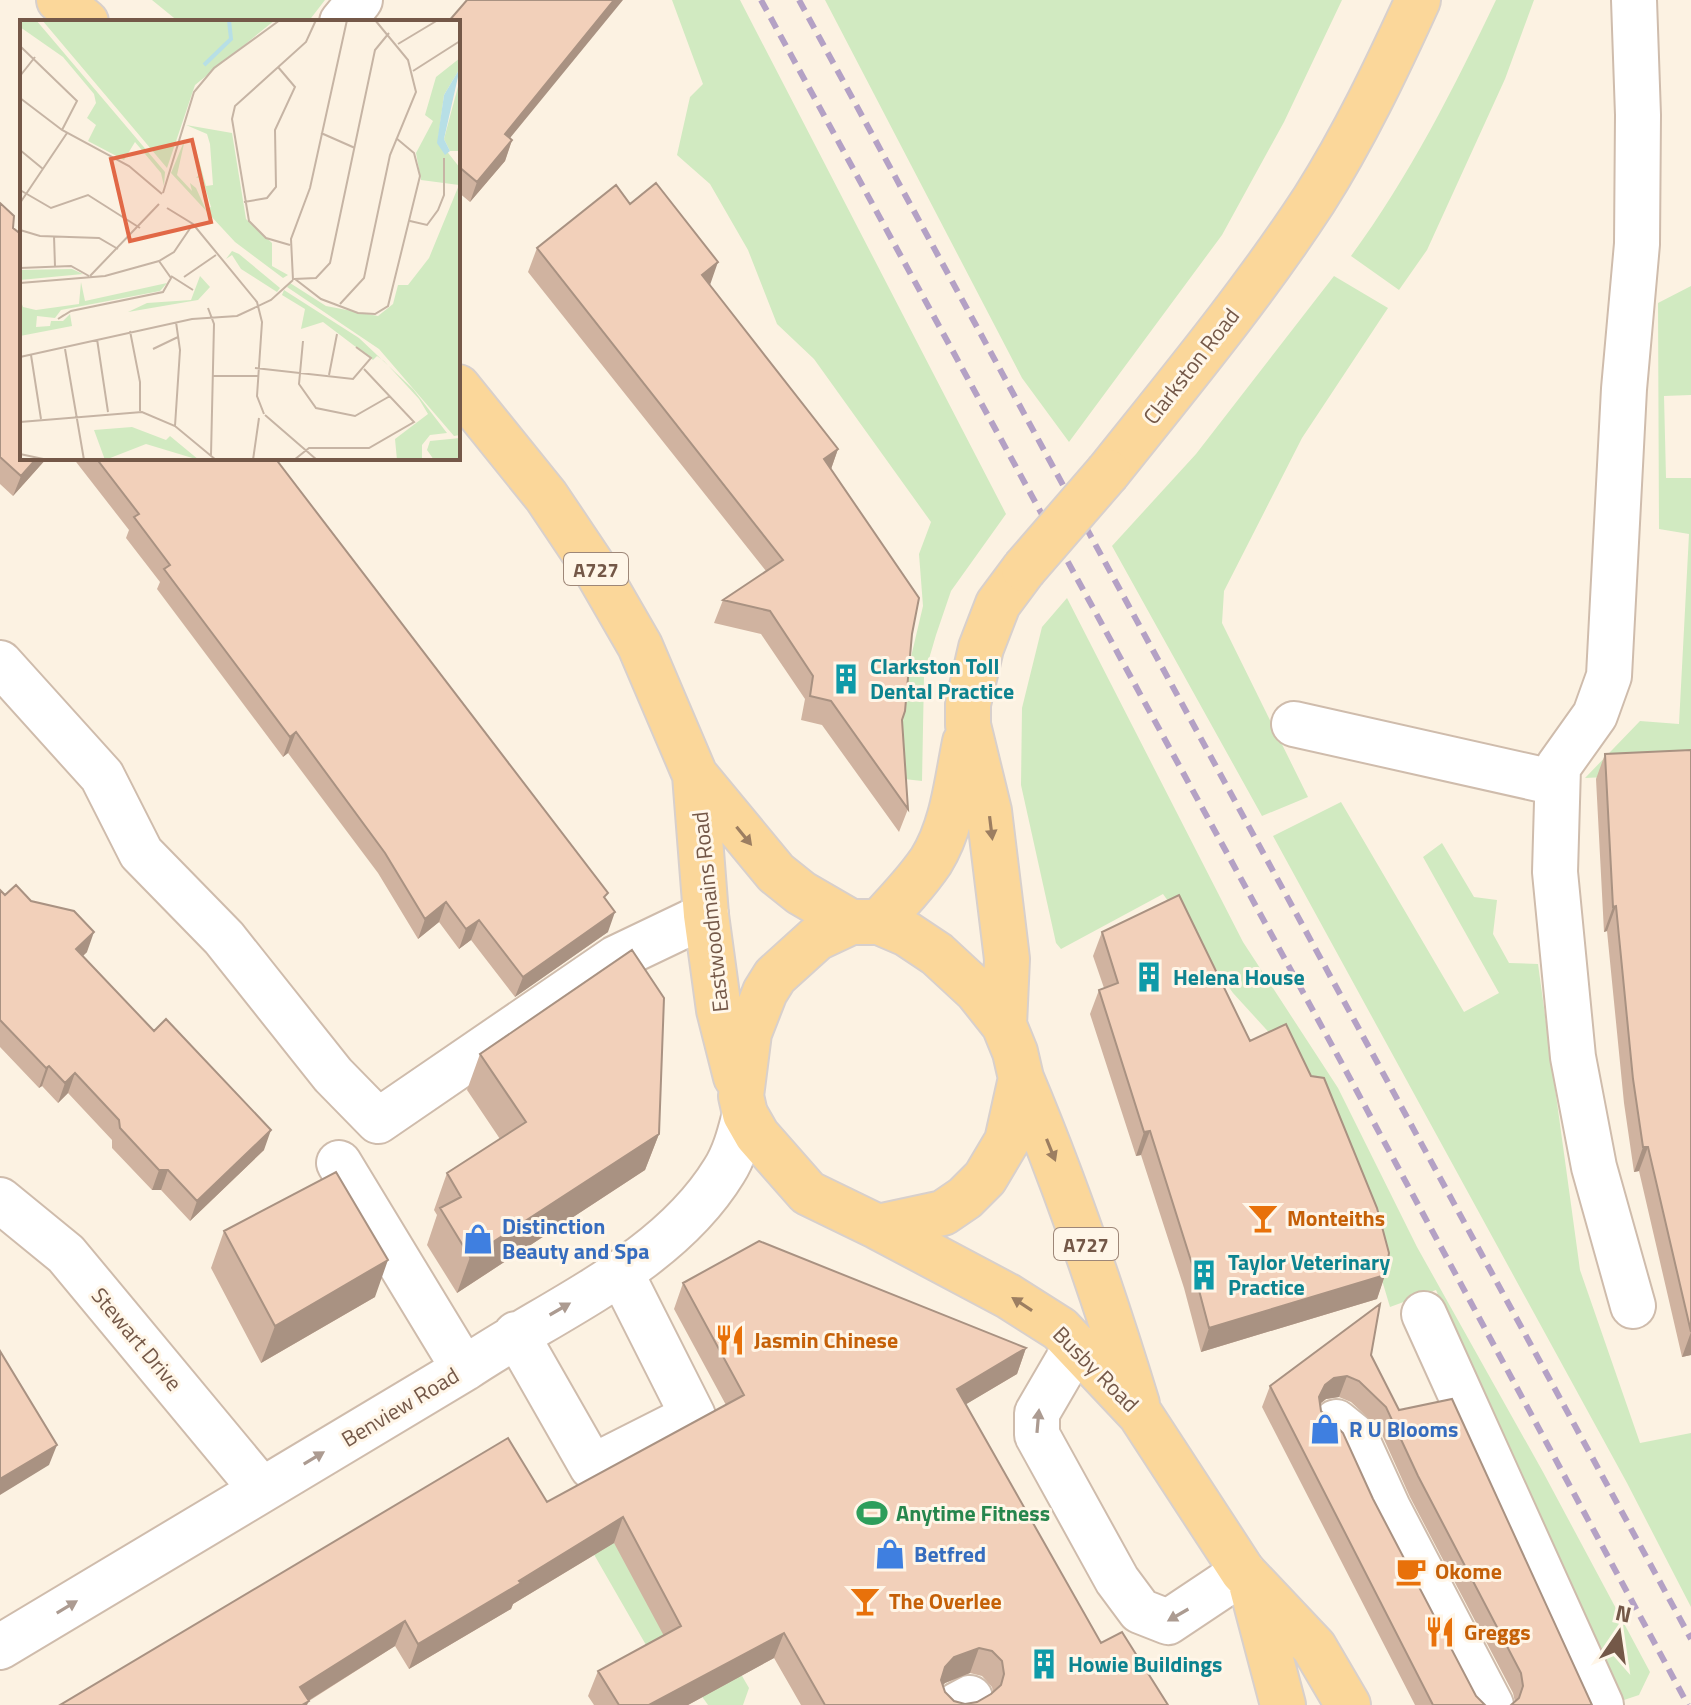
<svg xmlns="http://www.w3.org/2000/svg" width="1691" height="1705" viewBox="0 0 1691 1705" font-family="'Titillium Web',sans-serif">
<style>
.green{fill:#d1eac1}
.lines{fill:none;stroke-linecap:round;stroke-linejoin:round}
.minor-casing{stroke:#cfbcac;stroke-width:48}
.major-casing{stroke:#d8d0cc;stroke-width:48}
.minor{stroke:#fff;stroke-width:44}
.major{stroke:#fbd79a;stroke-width:44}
.rail{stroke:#b4a1c5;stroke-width:6;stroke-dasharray:12 8;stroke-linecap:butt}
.major-bridge-casing{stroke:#d8d0cc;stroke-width:48;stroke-linecap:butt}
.major-bridge{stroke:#fbd79a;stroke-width:44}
.wall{fill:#d0b3a0;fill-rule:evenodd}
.shaded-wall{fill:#a99282}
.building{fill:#f2d0ba;stroke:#a99282;stroke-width:2;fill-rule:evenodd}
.oneway{fill:#9c7e61}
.oneway2{fill:#ac9b91}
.labels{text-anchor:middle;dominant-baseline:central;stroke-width:6;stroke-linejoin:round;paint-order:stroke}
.shield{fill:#fff6e8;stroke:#9e8778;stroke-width:2}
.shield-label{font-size:20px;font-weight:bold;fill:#745848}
.street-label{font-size:22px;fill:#745848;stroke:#fff6e8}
.culture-label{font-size:22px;font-weight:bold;fill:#0d838f;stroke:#fff6e8;text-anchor:start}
.food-label{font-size:22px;font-weight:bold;fill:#c56008;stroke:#fff6e8;text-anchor:start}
.shop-label{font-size:22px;font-weight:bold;fill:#366cbe;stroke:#fff6e8;text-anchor:start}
.leisure-label{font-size:22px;font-weight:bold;fill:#27864d;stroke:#fff6e8;text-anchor:start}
.inset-river{fill:none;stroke:#b7dfe6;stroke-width:4}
.inset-road{fill:none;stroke:#c6b4a4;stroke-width:2}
.view{fill:#e16846;fill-opacity:0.15;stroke:#e16846;stroke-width:4}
.inset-edge{fill:none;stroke:#745848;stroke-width:4}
</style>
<rect width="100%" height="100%" fill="#fcf2e2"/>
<path class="green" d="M152,0h173l-17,22h-129z
M672,0h68l266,514 -55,77 -15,44 -12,41 -2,105 -18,-2 -2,-50 9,-72 12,-51 -4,-52 12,-32 -117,-163 -37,-35 -29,-74 -38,-66 -33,-29 13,-58 13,-13z
M825,0h517l-58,122 -62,113 -153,207 -47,-64z
M1496,0h38l-29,79 -78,171 -28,40 -48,-34c58,-79 103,-168 145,-256z
M1334,276l54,32 -86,130 -78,153 -2,32 86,174 -46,19 -150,-270 84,-92z
M1691,286v109l-27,1 2,82h25v295l-106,5 55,-57 39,3 10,-190 -30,-5 -1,-226z
M1067,598l176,344 95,146 79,159 126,225 107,200 -11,23 -21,7 -10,-19 -172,-393 -46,17 -63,-211 -94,-103 -70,-99 -102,55 -5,-6 -35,-158 1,-77 20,-81z
M1341,802l123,210 35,-19 -76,-136 19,-14 32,54 23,3 -4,34 16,29 29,1 42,306 60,173 51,-10v174l-64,-124 -354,-647z
M591,1499l147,170 11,19 -6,17h-35l-35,-49 -27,-11 -54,-94z"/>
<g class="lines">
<g class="minor-casing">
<path id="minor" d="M342,22l18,-22
M0,663l102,113 39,77 83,85 109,137 45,46 238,-163 90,-43
M1294,724l263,59
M339,1163l125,206
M0,1200l66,54 196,236
M1633,1306l-39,-139 -21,-110 -18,-185 3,-105 37,-52 14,-39 15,-287 13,-145 1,-129 -4,-115
M1424,1314l177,391
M516,1334l76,133 101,-51 -72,-143
M1076,1346l-39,67v22l80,145 23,31 28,11 75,-50
M1336,1422l20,16 32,70 103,197
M0,1647l464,-278c87,-59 203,-105 260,-198 11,-17 16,-38 21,-57
M957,1705l13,-7"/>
</g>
<g class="major-casing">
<path id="major" d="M59,0l27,22
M458,387l88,109 53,79 41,71 55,129 81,98 25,20 50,29
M1108,472c71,-89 144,-177 206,-272 40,-63 73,-132 104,-200
M695,775l11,140 13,95 17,67
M851,922h28l28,12 30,20 40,37 27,34 11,27 6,26 -14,63 -22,37 -20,20 -22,15 -65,14 -70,-34 -51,-58 -12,-21 -4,-18 8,-63 16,-41 10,-16 42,-38z
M879,922c18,-19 37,-39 52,-61 22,-35 26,-80 34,-119
M1004,1025l3,-66 -18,-148 -21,-86v-21l13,-56 17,-44 26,-35
M1021,1078c45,107 82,215 116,326
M878,1227l130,69 52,33 80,85 103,158 71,75 34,58
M1251,1584l32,121"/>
</g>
<use href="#minor" class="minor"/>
<use href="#major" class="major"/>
<path class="rail" d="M761,0l585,1071 342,634
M799,0l892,1639"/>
<g class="major-bridge-casing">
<path id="major-bridge" d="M1024,569l84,-97"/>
</g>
<use href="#major-bridge" class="major-bridge"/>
</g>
<path class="wall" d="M458,22l52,117 2,1 -7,21 -35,41 -12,-10z
M0,203l13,25 34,230 -34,38 -13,-12z
M630,204l80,81 128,164 -7,20 81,165 -10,86 6,89 -9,23 -77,-107 -21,-5 4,-21 -44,-65 -47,-11 9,-23 43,-29 -238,-299 9,-24z
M73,458h202l331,442 2,32 -93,65 -44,-57 -12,9 -20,-27 -21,17 -40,-66 -90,-120 -5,4 -126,-168 3,-7 -34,-44 3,-8z
M1691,750v605l-9,2 -43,-186 -5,1 -10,-69 -17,-172 -3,1 -8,-153 9,-25z
M0,890l5,5 26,6 56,51 -4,4 181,194 -74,71 -29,-31h-9l-40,-42v-8l-44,-47 -10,10 -16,-17 -3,2 -39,-41z
M1102,932l148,109 135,234 -8,24 -176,53 -17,-64 -43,-133 -5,1 -46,-142 9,-24 5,-2 -11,-32z
M480,1054l179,80 -14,36 -188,123 -30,-48 10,-30 -3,-5 13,-37 53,-34 -33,-49z
M224,1231l151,66 -114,66 -50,-95z
M683,1283l343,65 -9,26 -51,30 135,239 67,62h-367l-27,-47 -86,47h-94l-6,-9 10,-25 66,-35 -50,-93 -101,61 -2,5 -102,60 -14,-23 -86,55 -249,4 487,-203 179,-97 -52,-96zM970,1673l12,3 10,11 1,5 -16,10 -12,2 -11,-3 -9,-9 -2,-7 2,-2z
M1371,1355l28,55 187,284 -71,8 -2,-9 -103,-196 -31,-69 -28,-26 -12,-5 -13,2 -6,5 1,7 52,88 103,197 9,9h-70l-153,-298 8,-21z"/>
<path class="shaded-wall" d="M614,0h9l-126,154 8,-20z
M512,140l-7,21 -35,41 7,-20z
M718,262l-8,23 -8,-10z
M838,449l-8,23 -6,-13z
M37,458h10l-34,38 8,-20z
M296,732l-8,21 -5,4 7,-20z
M446,902l-7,20 -21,17 7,-20z
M1616,906l-9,25 -3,1 9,-25z
M615,912l-7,20 -93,65 8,-20z
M479,920l-8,20 -12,9 7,-20z
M94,932l-7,20 -18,17 7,-20z
M49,1066l-7,20 -3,2 7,-20z
M75,1073l-7,20 -10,10 7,-20z
M271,1130l-7,20 -74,71 7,-20z
M1150,1131l-9,24 -5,1 8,-24z
M659,1134l-14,36 -188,123 13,-36z
M1643,1147h5l-9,24 -5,1z
M159,1170h9l-7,20h-9z
M388,1260l-13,37 -114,66 14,-37z
M1385,1275l-8,24 -176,53 8,-24z
M1691,1332v23l-9,2z
M1026,1348l-9,26 -69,41 9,-26z
M1347,1376l-8,21 -13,2 -9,7 2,-9 6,-12 9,-7z
M57,1445l-8,20 -49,30v-16z
M623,1517l-9,26 -101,61 -2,5 -102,60 9,-25z
M405,1621l-10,25 -92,58 6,-3 -2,4h-13l6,-18z
M784,1633l-10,25 -86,47h-39z
M979,1648l-9,25 -25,10 -10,10 10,-26 9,-10z"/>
<path class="building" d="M467,0h147l-109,134 7,6 -35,42 -19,-16v-144h-10z
M656,183l62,79 -16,13 136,174 -14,10 95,139 -7,36 -7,77 -3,9 6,89 -77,-108 -21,-5 3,-20 -43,-65 -47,-11 60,-40 -246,-312 79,-63 14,19z
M0,203l14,13 -1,12 9,7v223h15l-16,18 -21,-19z
M96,458h179l333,435 -4,4 11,15 -92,65 -44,-57 -13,9 -20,-27 -21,17 -40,-66 -89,-121 -6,5 -126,-168 6,-4 -36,-48 5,-3z
M1691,750v582l-43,-185h-5l-10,-68 -17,-173 -3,1 -8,-153z
M16,885l15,16 43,10 20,21 -18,17 78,82 12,-12 105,111 -74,71 -29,-31h-9l-39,-42 -1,-8 -44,-47 -10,10 -16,-17 -3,2 -46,-48v-130l5,5z
M1179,895l71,146 36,-17 25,52 13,2 53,130 12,45 -4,22 -176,53 -17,-64 -42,-133 -6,1 -45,-142 19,-7 -16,-51z
M632,950l32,48 -5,136 -189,123 -30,-49 21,-11 -14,-24 79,-51 -46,-68z
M336,1172l52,88 -113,66 -51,-95z
M759,1241l267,107 -69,41 144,254 21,-11 46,73h-343l-41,-72 -135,72h-30l-21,-34 83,-45 -58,-109 -104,64 2,2 -103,61 -13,-23 -105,66 9,14 -7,4h-242l448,-267 39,64 197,-107 -61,-112zM979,1648l13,3 10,10 2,13 -3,11 -10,9 -14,8 -12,2 -11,-3 -9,-9 -4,-12 4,-13 9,-10z
M1380,1304l-9,51 28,55 53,-11 140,306h-81l8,-7 4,-12 -2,-13 -103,-197 -32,-69 -27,-26 -12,-5 -13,2 -9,7 -6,12 2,14 22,22 30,66 103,197 9,9h-52l-163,-319z
M0,1351l57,94 -57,34z"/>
<defs><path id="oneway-solid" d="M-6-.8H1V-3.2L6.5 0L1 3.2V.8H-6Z" transform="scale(2)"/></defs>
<g class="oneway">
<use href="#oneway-solid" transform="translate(991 828) rotate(83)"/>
<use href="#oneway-solid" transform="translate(744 836) rotate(51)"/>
<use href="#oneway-solid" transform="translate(1051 1150) rotate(68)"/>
<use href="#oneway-solid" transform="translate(1022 1304) rotate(-147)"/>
</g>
<g class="oneway2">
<use href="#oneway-solid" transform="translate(560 1309) rotate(-30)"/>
<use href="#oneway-solid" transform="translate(1038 1421) rotate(-85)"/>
<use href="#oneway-solid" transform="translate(314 1458) rotate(-31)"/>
<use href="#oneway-solid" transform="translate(67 1607) rotate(-31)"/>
<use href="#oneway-solid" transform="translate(1178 1615) rotate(150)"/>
</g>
<defs>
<g id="building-bare" transform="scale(2.4)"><path d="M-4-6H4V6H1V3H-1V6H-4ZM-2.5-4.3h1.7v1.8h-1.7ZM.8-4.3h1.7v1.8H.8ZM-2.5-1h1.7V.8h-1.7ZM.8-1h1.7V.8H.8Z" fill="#0f9aa8" stroke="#fff6e8" stroke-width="2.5" paint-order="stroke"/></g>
<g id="bar-bare" transform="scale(2.4)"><path d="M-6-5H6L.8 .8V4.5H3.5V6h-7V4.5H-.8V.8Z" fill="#e8710a" stroke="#fff6e8" stroke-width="2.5" paint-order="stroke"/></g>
<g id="shop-bare" transform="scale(2.4)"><path d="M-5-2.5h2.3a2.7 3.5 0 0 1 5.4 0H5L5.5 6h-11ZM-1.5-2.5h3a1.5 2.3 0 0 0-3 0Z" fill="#3f7fe0" stroke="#fff6e8" stroke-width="2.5" paint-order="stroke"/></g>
<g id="restaurant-bare" transform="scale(2.4)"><path d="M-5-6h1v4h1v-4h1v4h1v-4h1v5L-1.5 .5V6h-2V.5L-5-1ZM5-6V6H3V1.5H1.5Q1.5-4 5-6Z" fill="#e8710a" stroke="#fff6e8" stroke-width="2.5" paint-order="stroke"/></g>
<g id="stadium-bare" transform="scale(2.4)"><path d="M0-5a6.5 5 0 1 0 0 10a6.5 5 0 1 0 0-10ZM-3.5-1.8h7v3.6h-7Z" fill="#2e9e5b" stroke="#fff6e8" stroke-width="2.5" paint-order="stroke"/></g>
<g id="cafe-bare" transform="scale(2.4)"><path d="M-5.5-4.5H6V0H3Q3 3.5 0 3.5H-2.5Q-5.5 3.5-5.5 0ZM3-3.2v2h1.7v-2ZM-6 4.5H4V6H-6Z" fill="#e8710a" stroke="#fff6e8" stroke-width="2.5" paint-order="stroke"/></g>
</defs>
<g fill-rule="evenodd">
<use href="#building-bare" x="846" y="679"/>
<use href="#building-bare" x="1149" y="977"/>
<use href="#bar-bare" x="1263" y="1218"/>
<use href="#shop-bare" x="478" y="1239"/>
<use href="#building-bare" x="1204" y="1275"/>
<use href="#restaurant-bare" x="730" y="1340"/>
<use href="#shop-bare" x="1325" y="1429"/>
<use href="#stadium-bare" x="872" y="1513"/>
<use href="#shop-bare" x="890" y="1554"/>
<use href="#cafe-bare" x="1411" y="1571"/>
<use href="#bar-bare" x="865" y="1601"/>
<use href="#restaurant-bare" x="1440" y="1632"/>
<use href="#building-bare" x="1044" y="1664"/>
</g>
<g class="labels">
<g class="shield">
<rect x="564" y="553" width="64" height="32" rx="6"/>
<rect x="1054" y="1228" width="64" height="32" rx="6"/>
</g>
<g class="shield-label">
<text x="596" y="569">A727</text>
<text x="1086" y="1244">A727</text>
</g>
<g class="street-label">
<text transform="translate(1191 366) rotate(-52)">Clarkston Road</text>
<text transform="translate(710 912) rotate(-96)">Eastwoodmains Road</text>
<text transform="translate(137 1339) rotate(50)">Stewart Drive</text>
<text transform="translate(1096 1369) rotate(45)">Busby Road</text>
<text transform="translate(400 1407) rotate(-31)">Benview Road</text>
</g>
<g class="culture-label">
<text x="870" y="666">Clarkston Toll<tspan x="870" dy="25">Dental Practice</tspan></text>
<text x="1173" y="977">Helena House</text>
<text x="1228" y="1262">Taylor Veterinary<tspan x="1228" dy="25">Practice</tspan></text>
<text x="1068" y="1664">Howie Buildings</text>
</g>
<g class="food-label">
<text x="1287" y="1218">Monteiths</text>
<text x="754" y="1340">Jasmin Chinese</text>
<text x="1435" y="1571">Okome</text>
<text x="889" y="1601">The Overlee</text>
<text x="1464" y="1632">Greggs</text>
</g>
<g class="shop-label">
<text x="502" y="1226">Distinction<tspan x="502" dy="25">Beauty and Spa</tspan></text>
<text x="1349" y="1429">R U Blooms</text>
<text x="914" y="1554">Betfred</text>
</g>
<g class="leisure-label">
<text x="896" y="1513">Anytime Fitness</text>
</g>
</g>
<g transform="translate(20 20)">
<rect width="440" height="440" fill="#fcf2e2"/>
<path d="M0,0h16l129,152 -1,14 -3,-13 -26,-31 -11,18 -36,-19 8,-16 -9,-7 9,-15 -2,-9 -31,-37 -43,-30zM22,0h233l-80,65 -28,83zM440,38v10l-16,27 -6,45 22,28v267l-6,1 -75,-87 -92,-62 3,-4 36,23 52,10 15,-12 5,-19h10l21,-27 30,-73 -38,-5 -5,-27 17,-32 -8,-6 11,-38zM440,59v72h-10l-6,-12zM166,105l46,8 14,86 26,24v23l16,9 -5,3 -48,-36 -64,-69 14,-34 -8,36 15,16 -2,-8 6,5 10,22 5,-3 -9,-30 -6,1 4,-4 -8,-39 14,51 7,-1 -3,-41 -3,-10zM212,231l7,3 41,34 -3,4 -36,-23 -9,-14 -6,4zM52,249l11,5 -63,6v-10zM180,256l10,11 -12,13 -70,12 19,-9 44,-3zM61,262l4,19 82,-18 -7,8 -99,19 -6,8 -18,-2 -1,11 14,-1 1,-5h12l7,-7 2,12 -52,10v-37l3,8 13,3 43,-6zM264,270l75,48 54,51 34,44 -17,2 -8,10v15h-25l-2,-21 33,-25 -9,-15 -35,-38 -7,-5 -4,4 -50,-38 -22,7 4,-20 -23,-14zM112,407l34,13 4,-4 29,24 -53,-16 -41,16 -11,-30zM440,418v22h-26l-7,-10 3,-9z" fill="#d1eac1"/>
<path d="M440,48l-16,71 6,12 -5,4 -8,-12 7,-48z" fill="#b7dfe6"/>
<path class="inset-river" d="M184,45l27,-26 -2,-19"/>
<path class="inset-road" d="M378,24l40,-24M0,26l57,55 -15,29M393,51l47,-30M0,56l15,-19M0,78l42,32 67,36 33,28M301,113l34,15M0,130l23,19M0,170l31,18 37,-13 52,33M143,173l31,-101 20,-24 66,-48M224,182l23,-4 9,-11 -1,-57 20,-43 -17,-20M0,183l47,-70M147,188l26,16 64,78 5,20 -5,74 7,18M390,201l17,4 11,-15 6,-15v-37M0,210l20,6 59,2 19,11M34,216l1,30M270,225l-24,-7 -17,-17 -17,-102 3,-13 71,-64 10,-22M0,248l51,-2 18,10M70,256l69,-72M151,256l22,14M164,257l32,-22M274,259l22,-1 14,-15 45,-213 14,-17M275,259l26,20 37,14 17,1 13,-8 32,-130 -6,-23 -18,-15M273,260l-2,-41 19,-51 37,-168M0,263l85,-7 54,-15 15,-9 19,-28M320,284l24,-26 26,-123 26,-63 -8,-32 -33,-40M188,288l6,16 -3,131M44,295l-6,4 13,-8 92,-19 8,-14 -12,-17M110,311l10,51v29M77,319l11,73M283,321l-4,43 17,24 39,8 35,-20M45,329l19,111M133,329l25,-12M11,335l10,64M0,337l172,-38 45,-3 34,-16 22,-20M235,348l98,11 18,-21 -15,-11M309,355l8,-41M193,356h46M245,395l52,45M0,402l122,-10 33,14 41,34M155,406l5,-76 -4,-28M0,434l28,6M233,440l6,-42M274,440l15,-12h60l45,-26 -50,-53"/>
<path class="view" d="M172,120l19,82 -81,19 -19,-82z"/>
<rect width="440" height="440" class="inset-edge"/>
</g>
<g transform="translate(1619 1633) rotate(13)" stroke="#fff6e8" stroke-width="6" paint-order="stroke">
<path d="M0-6L14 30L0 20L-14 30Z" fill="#745848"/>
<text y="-12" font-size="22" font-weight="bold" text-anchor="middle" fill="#745848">N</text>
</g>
</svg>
